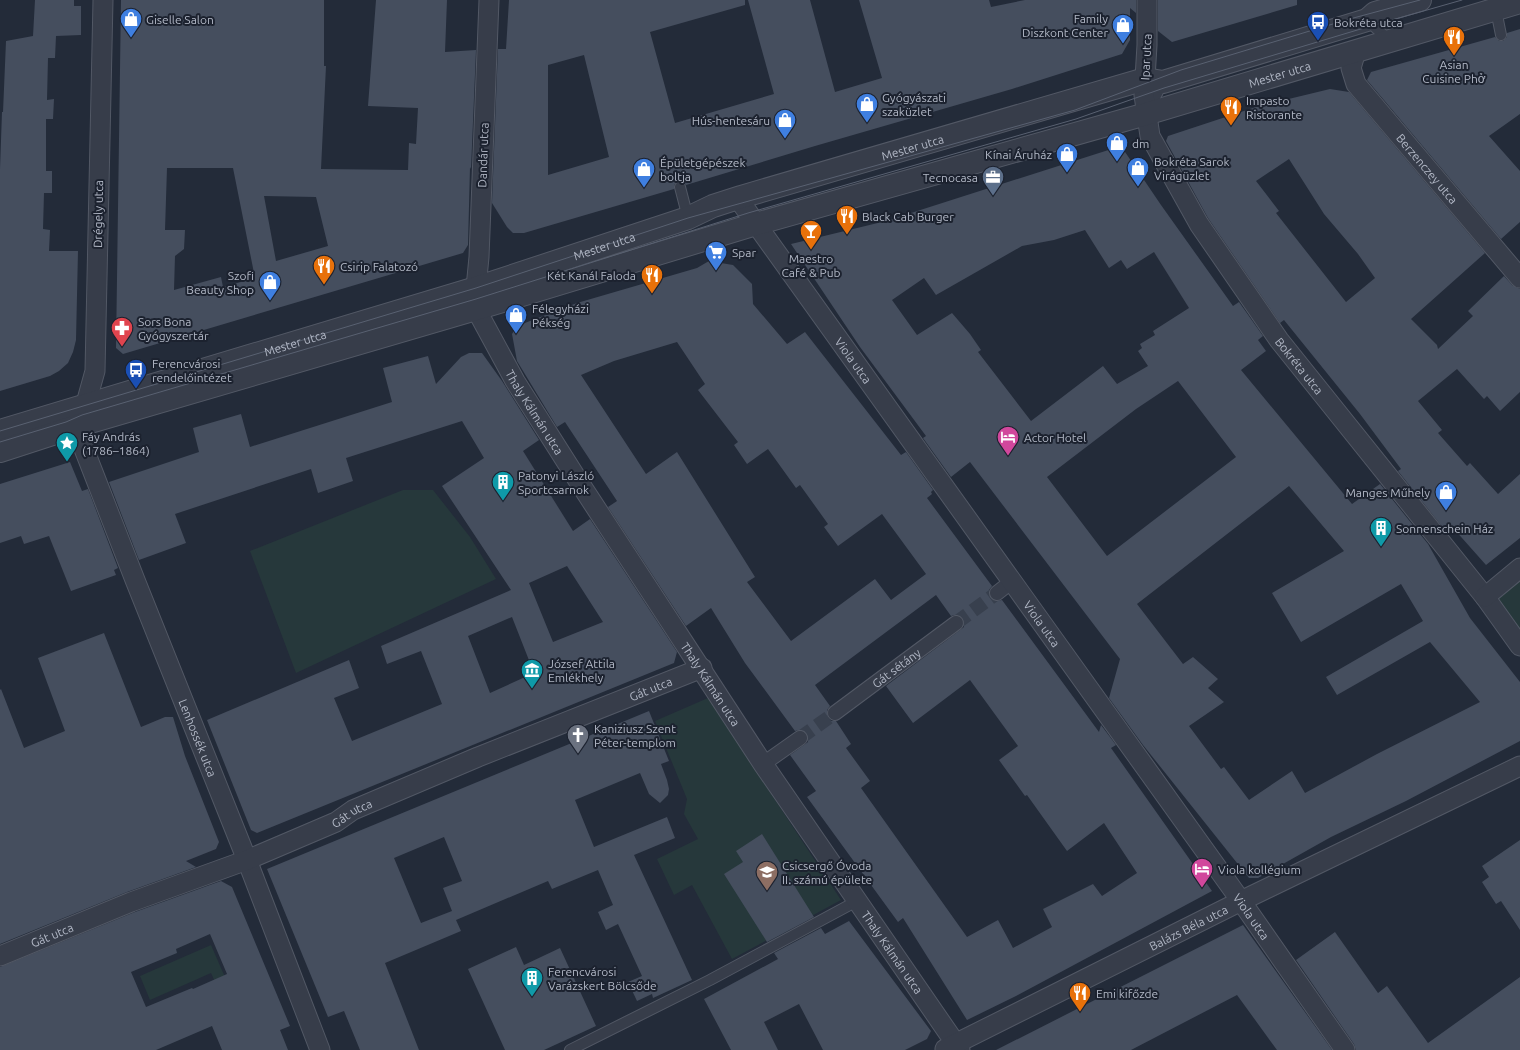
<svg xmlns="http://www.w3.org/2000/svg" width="1520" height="1050" viewBox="0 0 1520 1050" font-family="Ubuntu,sans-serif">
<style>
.green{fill:#26383b}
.building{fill:#454e5e;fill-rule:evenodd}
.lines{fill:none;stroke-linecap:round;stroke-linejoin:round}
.pedestrian-tunnel{stroke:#38404e;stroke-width:14;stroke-dasharray:14 7;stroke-linecap:butt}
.service-casing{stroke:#525865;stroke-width:12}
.pedestrian-casing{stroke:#525865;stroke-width:16}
.minor-casing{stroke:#525865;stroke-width:21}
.tertiary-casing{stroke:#525865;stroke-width:24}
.service{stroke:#373d4a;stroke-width:10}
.pedestrian{stroke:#373d4a;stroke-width:14}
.minor{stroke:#373d4a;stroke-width:19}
.tertiary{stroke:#373d4a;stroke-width:22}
.tram{stroke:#596171;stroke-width:1}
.labels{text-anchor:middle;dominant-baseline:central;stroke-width:4;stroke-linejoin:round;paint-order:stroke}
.poi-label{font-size:12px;fill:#b2b8c6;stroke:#1c222f;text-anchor:start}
.street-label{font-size:12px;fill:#b2b8c6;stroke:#1c222f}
</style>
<rect width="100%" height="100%" fill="#232b39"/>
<path class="green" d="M403,490h30l37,47 26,42 -200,94 -46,-122z
M1520,568v78l-35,-49z
M708,698l133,202 -109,59 -40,-74 -18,10 -17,-36 41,-20 -14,-25 3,-15 -32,-78z
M211,945l20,46 -10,4 -10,-22 -61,27 -10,-24z"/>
<path class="building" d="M35,0h39v6h7v29l-25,1 -1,22h-7l-1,42 7,-1 -1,20h-7v52h6v22h-8l-1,36 7,1 -1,21h29l-2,89 -3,12 -5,11 -9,8 -9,5 -50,15v-222l2,-57h1l3,-71 27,-5z
M121,0h203v66h2l-5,103 87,1 1,-27 7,1 2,-36 -50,-2 8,-106h71l-2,52 31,-2 -5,119 -1,-2 -2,78 -5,8 -340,101 -7,-6zM167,168h66l22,110 -32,9 -2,-10 -47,13 1,-34 9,-7 1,-19h-20zM264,196l52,1 12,49 -52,15z
M509,0h236v5l-95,27 25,91 99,-29 -26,-94h62l25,92 47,-14 -23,-78h130l2,7 34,-7h111v13l-6,-5v32l-8,14 -110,35 -197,57 -129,39 -4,-4h-4l-4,4v4l-150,44h-11l-6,-6 -15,-24 6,-154h8zM584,55l25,102 -61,18v-110z
M1158,0h139v5l-125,37 -14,-11z
M1520,29v85l-31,22 31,35v51l-19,17 -134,-159 4,-8 124,-35 4,4h4l4,-4v-4z
M1330,89l19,3 136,161 -74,66 26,26 1,4 35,-33 -5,-5 36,-35 8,9 8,4v103l-20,19 -13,-15 -3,3 -27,-30 -39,32 24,29 -4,3 29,33 3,-3 28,31 22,-20v64l-34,27 -32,-36 -7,4 -49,-62 3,-2 -41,-55 -76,-94 -4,3 -72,-105 -42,-77 2,-5 88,-29zM1289,159l35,55 34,40 17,24 -29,24 -70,-89 3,-2 -23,-30z
M1121,146l40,59 72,101 6,-4 24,34 -5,4 8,11 -25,19 111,134 28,-20 48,60 42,74 50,64v59l-114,60 -75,36 -73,41h-9l-106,-133 -34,-47 11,-39 -150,-197 -19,15 -28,-39 3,-2 -66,-89 -69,-103 95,-23zM1085,230l24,38 12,-8 6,9 27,-17 35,56 -36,23 2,4 -15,9 2,4 -4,3 10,15 -31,18 -14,-18 -72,55 -53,-69 3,-2 -11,-16 -18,-21 -35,22 -25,-35 32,-22 12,17 86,-49 32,-6zM1178,381l58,76 -129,99 -60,-79 89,-68zM1289,486l55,65 -72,42 29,49 100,-58 22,37 -97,56 11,18 93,-53 50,60 -103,52 -72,39 -13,-22 -43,29 -25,-33 -3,2 -32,-43 35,-24 -16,-14 10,-9 -25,-22 -10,7 -46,-60z
M709,261l24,4 19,19 1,20 34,40 18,-12 96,123 5,-3 27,38 -2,2 1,2 -5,4 65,88 -3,4 1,8 4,3 8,-1 97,132 2,-7 15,20 -5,3 101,143 -196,105 -49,24 -64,-102 -5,4 -91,-125 9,-6 -26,-36 18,-13v-4l-1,-5 -4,-3h-4l-4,1 -50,-68 -34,-55 -25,18 -78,-119 9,-6 -52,-79 -8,5 -40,-66 -5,-27 5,-8 60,-23 120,-35zM677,342l28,42 -7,6 40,52 -4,3 13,19 21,-15 28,39 4,-3 28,39 -4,3 14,19 44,-32 44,60 -35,26 -16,-21 -84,62 -44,-59 8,-5 -78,-125 -31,22 -65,-99 33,-14zM936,595l15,21 4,-1 8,3 1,4v5l-78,59 27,37 57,-43 48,66 -19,14 26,36 2,-1 40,56 37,-28 33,50 -35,23 -9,-12 -50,25 9,18 -39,21 -15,-28 -31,17 -106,-149 9,-7 -24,-33 5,-4 -15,-23h-5l-3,-3 -1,-8 3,-4 -15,-21z
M469,353h13l20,28 37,59 -16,11 50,80 17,-12 87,133 -3,11 -417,170 -6,-3 -44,-110 142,-60 10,28 -25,10 18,43 90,-37 -21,-53 -34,13 -6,-18 130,-56 -69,-104 42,-28 -22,-37 -116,37 7,23 -35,12 -7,-24 -136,45 11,29 -47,17 -30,-78 90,-30 -6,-24 48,-14 9,33 142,-45 -9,-34 45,-12 8,28 25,-27zM567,566l36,56 -50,20 -24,-59zM512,617l22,56 -44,20 -22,-57z
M70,462l12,29 6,-2 30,79 -4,2 2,5 -45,16 -22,-55 -25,8 -3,-8 -21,7v-59z
M104,633l37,94 24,-10h8l12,39 34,86 -3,7 -30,12 10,6 -69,25 -127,52v-254l1,-1 23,59 41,-17 -27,-73z
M649,711l20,50 -8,3 6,16 2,9 -1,6 -8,8 -11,-9 -9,-21 -65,27 19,47 73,-30 8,21 -41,17 58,125 -39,18 -1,-4 -15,7 -9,-19 14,-6 -24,-52 -12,6 -8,-18 15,-7 -15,-35 -46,19 -4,-8 -92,39 5,11 -76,32 34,87h-59l-16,-39 -16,6 -61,-148zM444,837l18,44 -19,7 9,23 -31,12 -27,-65z
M762,834l52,83 -47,25 -43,-68 19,-12 -7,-11z
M1520,840v90l-19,-29 -5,3 -14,-22 7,-5 -7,-11z
M221,881l11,6 58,139 -10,4 8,20h-66l-10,-24 -56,24h-156v-83l135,-55zM210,934l17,40 -34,15 -1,-1 -46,19 -15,-35 46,-19 -1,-4z
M849,921l82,110 -4,8 -22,11h-82l-24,-46 -35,18 14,28h-47l-27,-51 74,-40 -4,-6 47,-25 4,6z
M1243,925l89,125h-55l-40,-55 -106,55h-135z
M1335,932l43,61 9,-7 41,57 92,-66v73h-164l-2,-6 -58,-84z
M516,947l8,18 36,-17 36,78 -52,24h-39l-37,-81z"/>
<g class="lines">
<path class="pedestrian-tunnel" d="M956,623l41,-30
M800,738l35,-25"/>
<g class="service-casing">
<path id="service" d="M1496,10l5,25
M1367,20l22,20
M1148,111l15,-29
M680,187l8,31
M570,1050l140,-70 147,-79"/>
</g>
<g class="pedestrian-casing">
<g id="pedestrian">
<path d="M997,593l14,-11"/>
<path id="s1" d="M835,713l121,-90"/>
<path d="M763,764l37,-26"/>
</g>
</g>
<g class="minor-casing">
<g id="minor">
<path id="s2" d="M103,0l-8,371 -15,54 4,24 51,131 112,280 73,190"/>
<path id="s3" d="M489,0l-10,257 -3,31v21l39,72 64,101 184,282 197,286"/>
<path id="s4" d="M1147,0v45l-3,50 6,41 49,88 80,116 206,257 35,49"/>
<path id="s5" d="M1356,51l-5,17 5,16 164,194"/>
<path id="s6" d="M741,197l1,7 14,20 485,677 104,149"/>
<path d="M1485,597l35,-29"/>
<path id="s7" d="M0,956l131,-54 116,-42 89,-38 17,-12 125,-53 224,-89"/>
<path id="s8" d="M945,1049l296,-148 279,-135"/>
</g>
</g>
<g class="tertiary-casing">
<g id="tertiary">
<path id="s9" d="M0,431l476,-143 212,-70 25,-12 28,-9 404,-118 18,3 204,-62 8,-7 45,-13"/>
<path id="s10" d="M0,451l80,-26 396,-116 280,-85 390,-110 374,-112"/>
</g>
</g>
<use href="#service" class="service"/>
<use href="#pedestrian" class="pedestrian"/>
<use href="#minor" class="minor"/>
<use href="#tertiary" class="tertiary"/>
<g class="tram">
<path id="s11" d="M0,431l476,-143 212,-70 387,-108 106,-40 165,-50 74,-20"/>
<path d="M0,442l66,-20 16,-7 394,-116 272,-86 328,-94 88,-31 200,-60 98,-28"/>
</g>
</g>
<defs>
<g id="shop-pin" transform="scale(1.15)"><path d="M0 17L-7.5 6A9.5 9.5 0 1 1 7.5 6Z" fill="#3f7fe0" stroke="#1c222f"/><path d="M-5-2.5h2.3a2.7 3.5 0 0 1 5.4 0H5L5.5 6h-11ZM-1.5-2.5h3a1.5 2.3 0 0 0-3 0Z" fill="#fff"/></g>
<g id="bus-pin" transform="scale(1.15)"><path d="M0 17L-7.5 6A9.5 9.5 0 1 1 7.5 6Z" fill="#1a4fb4" stroke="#1c222f"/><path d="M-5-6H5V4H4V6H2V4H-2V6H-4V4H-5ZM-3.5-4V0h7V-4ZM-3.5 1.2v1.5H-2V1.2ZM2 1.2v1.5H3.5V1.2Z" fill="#fff"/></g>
<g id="restaurant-pin" transform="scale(1.15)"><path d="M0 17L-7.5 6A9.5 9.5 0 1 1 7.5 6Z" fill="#e8710a" stroke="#1c222f"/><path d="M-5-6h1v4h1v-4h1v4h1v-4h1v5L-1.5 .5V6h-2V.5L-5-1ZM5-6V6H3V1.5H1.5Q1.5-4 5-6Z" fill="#fff"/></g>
<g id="office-pin" transform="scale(1.15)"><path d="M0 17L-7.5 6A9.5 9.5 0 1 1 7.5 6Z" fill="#5c6f8a" stroke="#1c222f"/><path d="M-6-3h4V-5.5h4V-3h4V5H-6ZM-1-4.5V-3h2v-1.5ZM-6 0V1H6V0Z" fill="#fff"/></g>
<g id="bar-pin" transform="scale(1.15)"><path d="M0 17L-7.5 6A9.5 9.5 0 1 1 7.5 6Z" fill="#e8710a" stroke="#1c222f"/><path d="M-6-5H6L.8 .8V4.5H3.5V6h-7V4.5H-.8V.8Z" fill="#fff"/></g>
<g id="supermarket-pin" transform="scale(1.15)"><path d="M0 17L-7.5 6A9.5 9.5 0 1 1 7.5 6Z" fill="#3f7fe0" stroke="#1c222f"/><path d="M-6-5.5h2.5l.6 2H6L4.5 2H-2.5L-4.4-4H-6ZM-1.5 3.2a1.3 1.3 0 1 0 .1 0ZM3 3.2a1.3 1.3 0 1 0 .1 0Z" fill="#fff"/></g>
<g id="pharmacy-pin" transform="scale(1.15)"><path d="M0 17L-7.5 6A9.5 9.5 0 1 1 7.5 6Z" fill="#e0444e" stroke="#1c222f"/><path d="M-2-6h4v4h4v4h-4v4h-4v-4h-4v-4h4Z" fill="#fff"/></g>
<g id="hotel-pin" transform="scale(1.15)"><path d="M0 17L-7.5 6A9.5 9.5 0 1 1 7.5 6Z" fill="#d1479c" stroke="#1c222f"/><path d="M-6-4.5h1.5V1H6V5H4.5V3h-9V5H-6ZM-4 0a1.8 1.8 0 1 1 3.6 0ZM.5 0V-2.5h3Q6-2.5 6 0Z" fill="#fff"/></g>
<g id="sight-pin" transform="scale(1.15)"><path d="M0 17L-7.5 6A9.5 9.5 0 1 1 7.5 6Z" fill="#0f9aa8" stroke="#1c222f"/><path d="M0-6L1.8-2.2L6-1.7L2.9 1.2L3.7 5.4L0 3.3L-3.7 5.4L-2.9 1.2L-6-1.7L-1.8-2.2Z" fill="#fff"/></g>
<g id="building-pin" transform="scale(1.15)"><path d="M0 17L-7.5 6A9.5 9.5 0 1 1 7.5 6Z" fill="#0f9aa8" stroke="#1c222f"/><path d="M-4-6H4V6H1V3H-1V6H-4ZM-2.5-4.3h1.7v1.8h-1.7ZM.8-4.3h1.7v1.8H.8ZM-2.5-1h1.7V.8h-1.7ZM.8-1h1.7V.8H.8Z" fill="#fff"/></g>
<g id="museum-pin" transform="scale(1.15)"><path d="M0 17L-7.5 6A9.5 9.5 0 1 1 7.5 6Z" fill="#0f9aa8" stroke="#1c222f"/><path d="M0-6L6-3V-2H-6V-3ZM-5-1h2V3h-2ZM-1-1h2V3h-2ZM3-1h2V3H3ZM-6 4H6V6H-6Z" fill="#fff"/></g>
<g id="church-pin" transform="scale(1.15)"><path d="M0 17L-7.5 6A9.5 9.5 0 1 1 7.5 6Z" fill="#6b7280" stroke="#1c222f"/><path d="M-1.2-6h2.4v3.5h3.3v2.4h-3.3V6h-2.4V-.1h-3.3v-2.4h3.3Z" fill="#fff"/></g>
<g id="school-pin" transform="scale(1.15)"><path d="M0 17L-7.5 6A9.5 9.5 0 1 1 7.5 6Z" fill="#8d6e63" stroke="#1c222f"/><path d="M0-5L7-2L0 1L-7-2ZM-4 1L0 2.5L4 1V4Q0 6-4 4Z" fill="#fff"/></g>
</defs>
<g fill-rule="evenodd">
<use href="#shop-pin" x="131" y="19"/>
<use href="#bus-pin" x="1318" y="22"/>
<use href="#shop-pin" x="1123" y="25"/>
<use href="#restaurant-pin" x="1454" y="37"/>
<use href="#shop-pin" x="867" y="104"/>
<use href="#restaurant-pin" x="1231" y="107"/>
<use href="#shop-pin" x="785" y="120"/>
<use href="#shop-pin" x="1117" y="143"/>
<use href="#shop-pin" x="1067" y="154"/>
<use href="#shop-pin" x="1138" y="168"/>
<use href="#shop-pin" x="644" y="169"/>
<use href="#office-pin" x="993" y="177"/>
<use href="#restaurant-pin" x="847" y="216"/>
<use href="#bar-pin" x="811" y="231"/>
<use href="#supermarket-pin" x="716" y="252"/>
<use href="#restaurant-pin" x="324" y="266"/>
<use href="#restaurant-pin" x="652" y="275"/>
<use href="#shop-pin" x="270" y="282"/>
<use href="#shop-pin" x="516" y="315"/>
<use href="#pharmacy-pin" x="122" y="328"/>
<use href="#bus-pin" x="136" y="370"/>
<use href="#hotel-pin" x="1008" y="437"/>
<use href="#sight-pin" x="67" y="443"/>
<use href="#building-pin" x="503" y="482"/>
<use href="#shop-pin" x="1446" y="492"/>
<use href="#building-pin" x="1381" y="528"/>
<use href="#museum-pin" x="532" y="670"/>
<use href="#church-pin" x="578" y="735"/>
<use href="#hotel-pin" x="1202" y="869"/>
<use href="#school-pin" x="767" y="872"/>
<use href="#building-pin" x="532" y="978"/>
<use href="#restaurant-pin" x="1080" y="993"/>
</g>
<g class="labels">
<g class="poi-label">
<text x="1108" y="18" text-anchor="end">Family<tspan x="1108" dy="14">Diszkont Center</tspan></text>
<text x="146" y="19">Giselle Salon</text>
<text x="1334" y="22">Bokréta utca</text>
<text x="1454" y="64" text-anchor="middle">Asian<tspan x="1454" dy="14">Cuisine Phở</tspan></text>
<text x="882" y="97">Gyógyászati<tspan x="882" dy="14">szaküzlet</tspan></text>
<text x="1246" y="100">Impasto<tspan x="1246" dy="14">Ristorante</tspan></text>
<text x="770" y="120" text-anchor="end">Hús-hentesáru</text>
<text x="1132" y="143">dm</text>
<text x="1052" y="154" text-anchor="end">Kínai Áruház</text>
<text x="1154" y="161">Bokréta Sarok<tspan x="1154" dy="14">Virágüzlet</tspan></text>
<text x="660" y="162">Épületgépészek<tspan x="660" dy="14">boltja</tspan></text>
<text x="978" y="177" text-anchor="end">Tecnocasa</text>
<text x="862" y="216">Black Cab Burger</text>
<text x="732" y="252">Spar</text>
<text x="811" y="258" text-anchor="middle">Maestro<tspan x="811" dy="14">Café &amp; Pub</tspan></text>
<text x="340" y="266">Csirip Falatozó</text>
<text x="254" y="275" text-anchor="end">Szofi<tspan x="254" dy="14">Beauty Shop</tspan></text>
<text x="636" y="275" text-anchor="end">Két Kanál Faloda</text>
<text x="532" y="308">Félegyházi<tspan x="532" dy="14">Pékség</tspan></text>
<text x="138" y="321">Sors Bona<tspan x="138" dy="14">Gyógyszertár</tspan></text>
<text x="152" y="363">Ferencvárosi<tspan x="152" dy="14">rendelőintézet</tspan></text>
<text x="82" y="436">Fáy András<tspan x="82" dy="14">(1786–1864)</tspan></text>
<text x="1024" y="437">Actor Hotel</text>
<text x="518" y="475">Patonyi László<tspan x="518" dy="14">Sportcsarnok</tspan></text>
<text x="1430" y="492" text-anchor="end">Manges Műhely</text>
<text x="1396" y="528">Sonnenschein Ház</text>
<text x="548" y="663">József Attila<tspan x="548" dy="14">Emlékhely</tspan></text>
<text x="594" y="728">Kaniziusz Szent<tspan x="594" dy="14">Péter-templom</tspan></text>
<text x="782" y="865">Csicsergő Óvoda<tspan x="782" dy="14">II. számú épülete</tspan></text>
<text x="1218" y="869">Viola kollégium</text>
<text x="548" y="971">Ferencvárosi<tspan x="548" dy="14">Varázskert Bölcsőde</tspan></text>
<text x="1096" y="993">Emi kifőzde</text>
</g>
<g class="street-label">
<text transform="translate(1146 57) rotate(-87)">Ipar utca</text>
<text stroke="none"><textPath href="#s10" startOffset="1334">Mester utca</textPath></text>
<text stroke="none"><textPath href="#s9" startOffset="956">Mester utca</textPath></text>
<text transform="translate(483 155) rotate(-88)">Dandár utca</text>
<text stroke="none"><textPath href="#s5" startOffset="145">Berzenczey utca</textPath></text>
<text transform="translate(98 214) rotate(-89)">Drégely utca</text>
<text stroke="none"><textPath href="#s11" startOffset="632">Mester utca</textPath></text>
<text stroke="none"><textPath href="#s11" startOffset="308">Mester utca</textPath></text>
<text stroke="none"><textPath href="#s6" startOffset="199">Viola utca</textPath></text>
<text stroke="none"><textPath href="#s4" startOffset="411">Bokréta utca</textPath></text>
<text stroke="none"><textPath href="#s3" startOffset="428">Thaly Kálmán utca</textPath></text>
<text stroke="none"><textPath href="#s6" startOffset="523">Viola utca</textPath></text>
<text stroke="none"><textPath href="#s1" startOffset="76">Gát sétány</textPath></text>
<text stroke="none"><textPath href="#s3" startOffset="752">Thaly Kálmán utca</textPath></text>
<text stroke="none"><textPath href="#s7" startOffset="704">Gát utca</textPath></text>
<text stroke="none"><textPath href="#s2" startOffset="762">Lenhossék utca</textPath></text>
<text stroke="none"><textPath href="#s7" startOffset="380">Gát utca</textPath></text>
<text stroke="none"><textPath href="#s6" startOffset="883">Viola utca</textPath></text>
<text stroke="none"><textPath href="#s8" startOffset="272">Balázs Béla utca</textPath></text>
<text stroke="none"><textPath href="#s7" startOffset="56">Gát utca</textPath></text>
<text stroke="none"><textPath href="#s3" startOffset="1076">Thaly Kálmán utca</textPath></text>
</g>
</g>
</svg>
